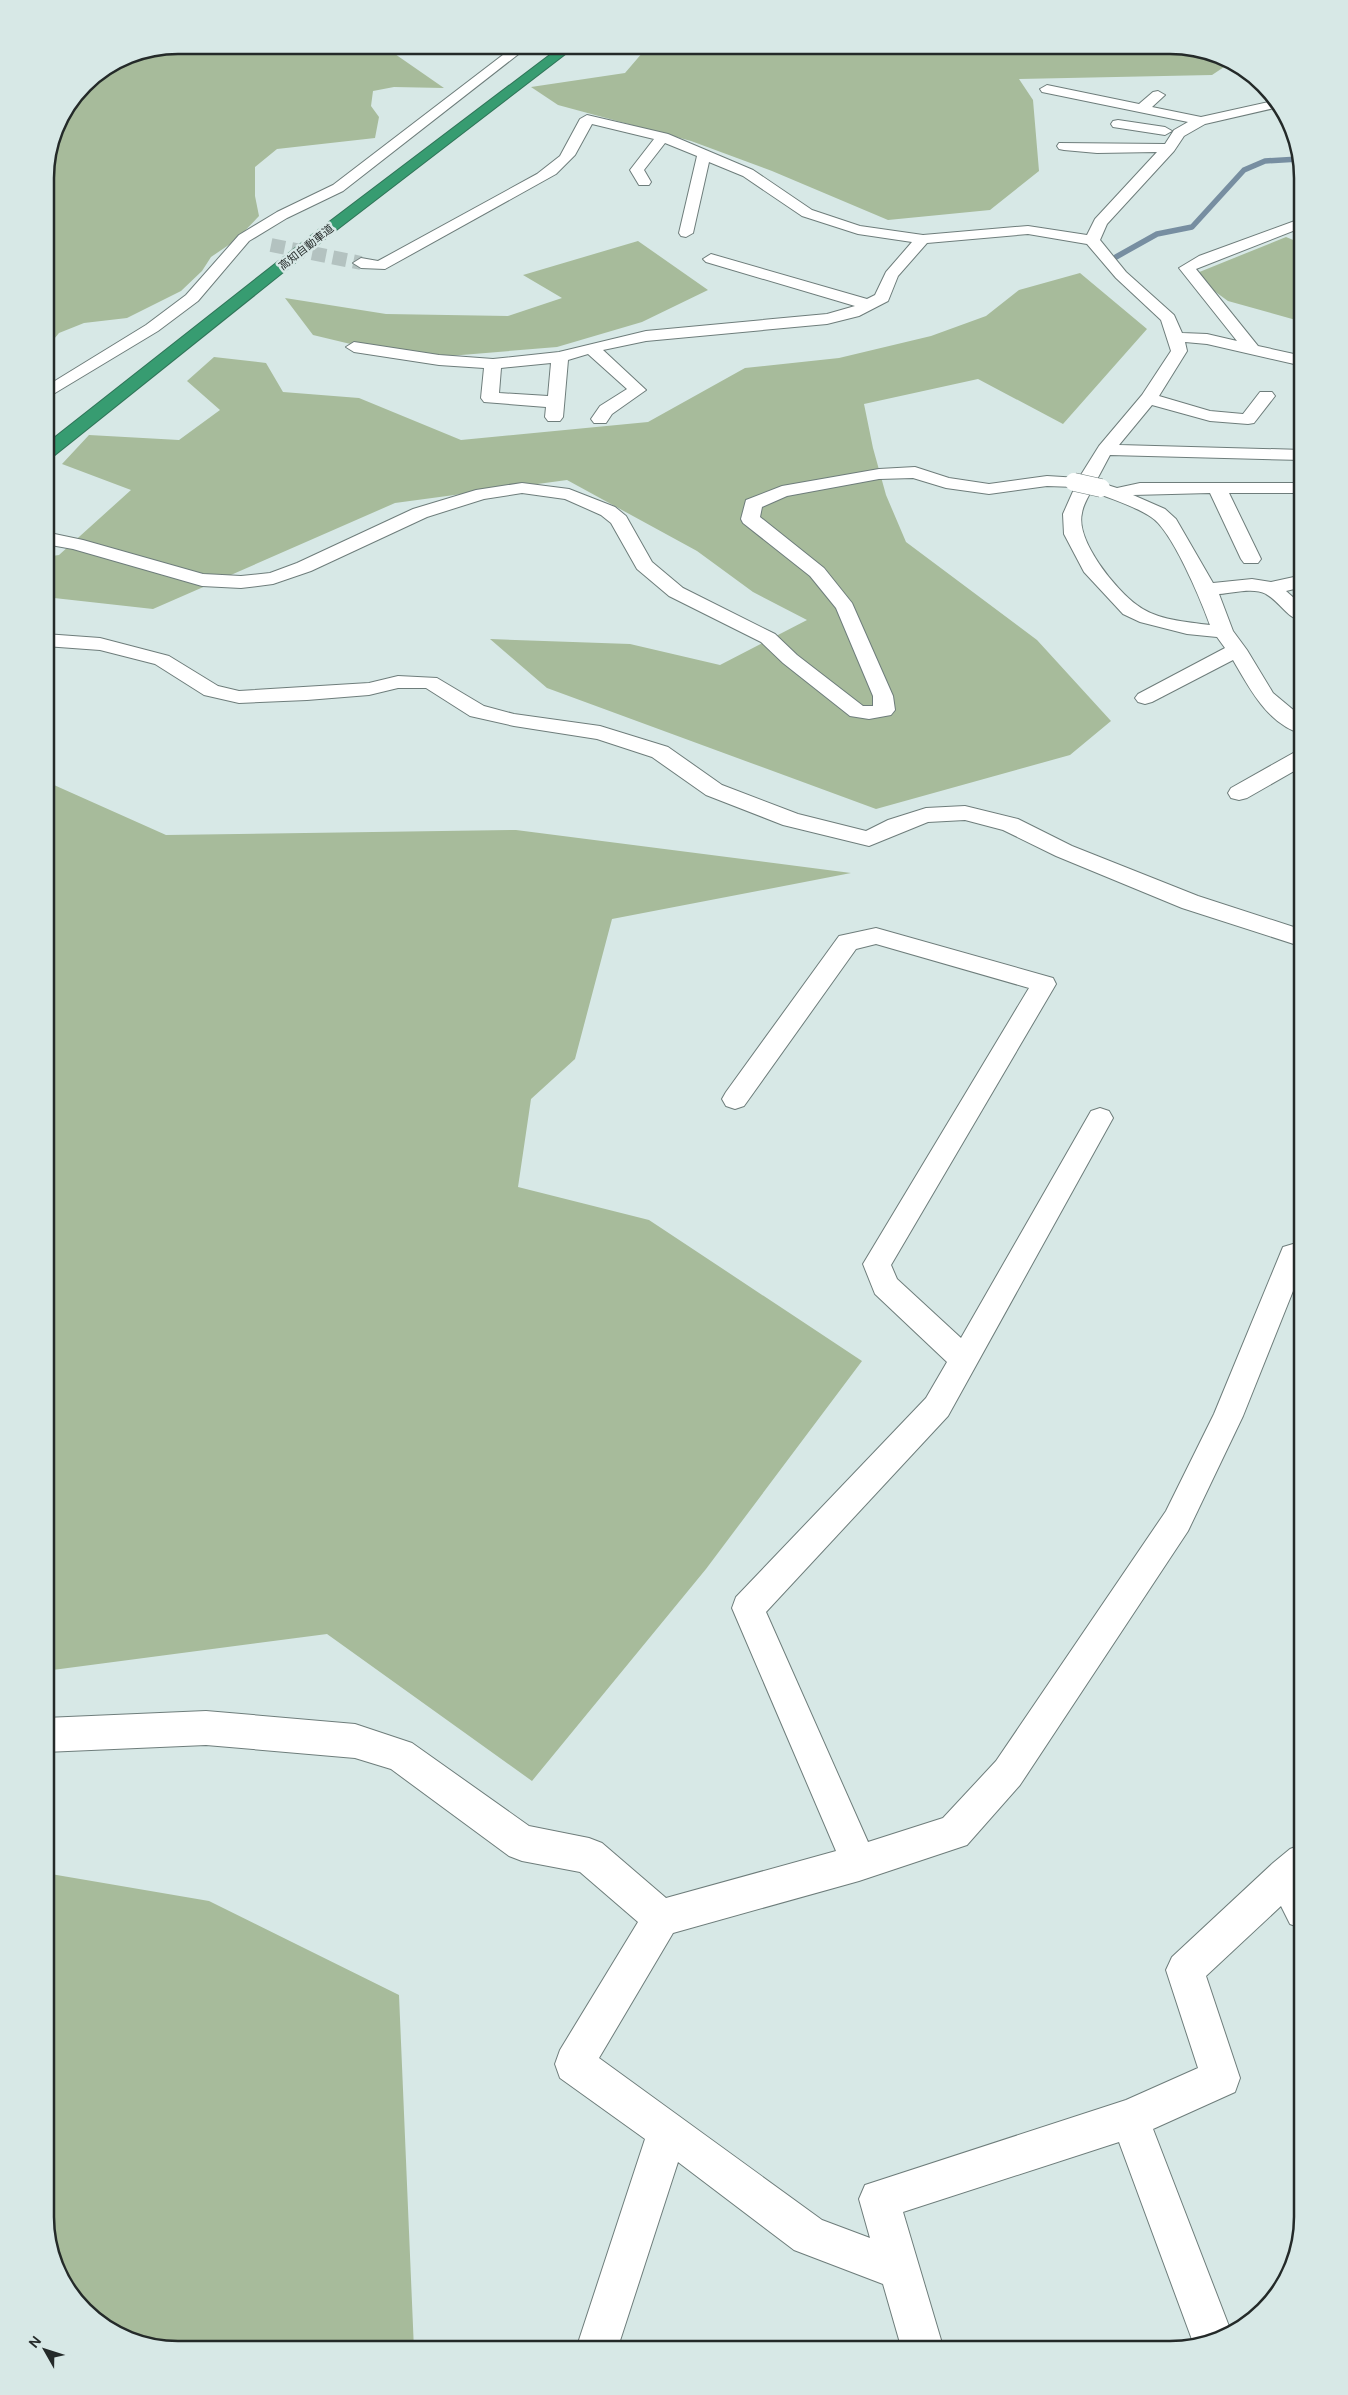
<svg xmlns="http://www.w3.org/2000/svg" width="1348" height="2395" viewBox="0 0 1348 2395" font-family="'DM Sans','Noto Sans JP',sans-serif">
<style>
.forest{fill:#a7bb9b}
.lines{fill:none;stroke-linecap:round;stroke-linejoin:round}
.stream{stroke:#778ea1;stroke-width:5.5}
.street-tunnel{stroke:#b3c2c0;stroke-width:14;stroke-dasharray:14 7;stroke-linecap:butt}
.street-casing{stroke:#6e7d7b;stroke-width:2}
.highway-casing{stroke:#307458;stroke-width:2}
.street{fill:#fff;fill-rule:evenodd}
.highway{fill:#379c71;fill-rule:evenodd}
.street-bridge-casing{stroke:#6e7d7b;stroke-width:19;stroke-linecap:butt}
.street-bridge{stroke:#fff;stroke-width:18}
.labels{text-anchor:middle;dominant-baseline:central;stroke-width:5;stroke-linejoin:round;paint-order:stroke}
.far-street-label{font-size:11px;fill:#242a29;stroke:#d7e8e6}
.rim{fill:none;stroke:#242a29;stroke-width:2.5}
</style>
<rect width="100%" height="100%" fill="#d7e8e6"/>
<path class="forest" d="M178,45h204l62,43 -50,-1 -21,4 -2,15 8,11 -4,21 -98,11 -22,18v29l4,20 -23,24 -25,17 -9,14 -21,20 -54,27 -43,5 -25,10 -14,17v-181l10,-42 29,-43 43,-29z
M649,45h530l51,18 -18,12 -193,4 14,21 6,71 -49,39 -102,10 -116,-49 -81,-30 -133,-36 -27,-18 94,-14z
M1286,237l17,7v78l-75,-21 -36,-26z
M638,241l70,49 -66,32 -85,25 -144,12 -100,-24 -28,-37 101,16 122,2 54,-18 -39,-23z
M1080,273l67,56 -84,95 -85,-45 -114,25 9,44 13,47 20,47 131,98 74,81 -41,34 -194,54 -329,-121 -57,-49 140,5 90,21 87,-45 -54,-28 -56,-41 -130,-71 -172,23 -242,106 -108,-12v-40l14,-2 72,-65 -69,-26 27,-29 90,5 41,-30 -33,-29 27,-24 52,6 17,29 76,6 102,42 187,-18 97,-54 94,-10 92,-22 55,-20 33,-26z
M45,781l121,54 350,-5 335,43 -239,46 -37,140 -44,40 -13,88 131,33 213,141 -156,208 -174,212 -205,-147 -282,37z
M45,1873l164,28 190,94 15,355h-245l-65,-23 -45,-51 -14,-59z"/>
<g class="lines">
<path class="stream" d="M1116,257l41,-23 35,-7 52,-57 21,-9 34,-2"/>
<path class="street-tunnel" d="M271,245l90,18"/>
<g class="street-casing">
<path id="street" d="M516,45h14l-187,146 -56,27 -38,23 -51,60 -40,30 -113,68v-12l101,-62 40,-30 53,-60 38,-23 56,-27z
M1047,85l92,19 14,-12 5,-1 7,4 -13,12 49,10 72,-16 6,6 -74,17 -21,12 -10,15 -67,73 -7,16 26,32 48,43 8,18 25,1 30,7 -58,-73 20,-12 104,-38v9l-107,42 62,77 45,10v10l-96,-22 -22,-2 2,9 -28,45 51,15 33,3 17,-22h12l3,4 -21,27 -6,1 -38,-3 -58,-16 -33,40 184,5v10l-193,-5 -16,30 7,-2 16,5 23,-5h163v10h-74l32,66 -3,4h-14l-3,-4 -31,-66 -77,2 32,14 11,10 37,64 39,-4 19,3 32,-7v12l-17,4 17,15v16c-16,-4 -24,-21 -37,-28 -12,-7 -34,-1 -47,0l14,37 14,19 26,43 30,25v16c-35,-9 -53,-45 -70,-74l-81,42 -7,2 -7,-2 -3,-4 3,-4 87,-46 -8,-11 -30,-3 -47,-12 -17,-8 -39,-42 -20,-38 -1,-20 12,-27 -28,-1 -58,8 -43,-6 -33,-10 -34,1 -92,17 -25,11 -2,10 64,51 28,35 41,93 2,14 -4,5 -22,4 -19,-3 -67,-53 -22,-21 -92,-46 -32,-27 -26,-46 -10,-8 -36,-16 -43,-6 -38,6 -57,18 -116,54 -38,13 -32,4 -39,-2 -129,-37 -28,-5v-12l38,8 120,34 38,2 29,-3 27,-10 116,-54 63,-19 46,-7 47,6 46,18 11,9 26,46 31,26 92,46 22,21 66,51h10v-10l-37,-88 -26,-32 -67,-53 -2,-4 5,-19 36,-14 97,-17 36,-2 34,11 40,6 58,-8 32,2 20,-32 43,-51 29,-44 -10,-31 -45,-42 -29,-34 -59,-10 -101,9 -29,33 -10,25 -29,15 -32,8 -181,17 -43,9 43,40 -34,24 -6,9h-12l-3,-4 9,-13 27,-17 -39,-35 -20,6 -5,57 -3,4h-12l-3,-4 1,-10 -62,-5 -3,-4 3,-30 -45,-3 -85,-13 -8,-5 8,-5 85,13 54,4 66,-7 87,-21 181,-17 28,-8 -149,-44 -3,-3 8,-5 156,45 8,-4 11,-23 26,-30 -54,-8 -56,-18 -59,-40 -34,-14 -16,71 -7,4 -5,-1 -2,-3 18,-77 -32,-13 -21,27 7,12 -2,3h-10l-9,-15 24,-31 -62,-15 -17,31 -19,19 -171,95 -24,-1 -8,-5 8,-5 17,3 159,-87 23,-18 20,-37 7,-4 81,19 85,36 59,40 48,16 63,9 105,-9 59,9 8,-16 62,-67 -60,1 -33,-3 -5,-1 -2,-3 2,-3 106,1 9,-14 14,-8 -146,-30 -2,-3zM551,363l-3,33 -49,-3 2,-25zM1092,489l3,3c18,8 40,14 56,25 21,13 50,83 59,108 -23,-3 -54,-5 -73,-20 -21,-15 -62,-65 -55,-92 1,-8 7,-17 10,-24z
M1118,120l47,7 7,4 -7,4 -52,-8 -2,-3 2,-3z
M45,634l55,4 69,18 49,30 21,5 130,-8 29,-7 39,2 47,28 30,8 86,12 68,21 54,38 76,29 68,17 22,-11 38,-12 39,-2 53,13 54,27 126,50 105,34v17l-121,-39 -126,-52 -53,-26 -38,-10 -37,2 -59,24 -86,-21 -77,-30 -54,-38 -55,-18 -83,-13 -44,-10 -44,-28h-28l-29,7 -62,5 -68,3 -35,-8 -49,-31 -55,-14 -55,-4z
M1303,750v16l-56,32 -8,2 -8,-2 -3,-5 3,-5 64,-36z
M876,928l177,50 3,6 -165,281 6,14 64,59 130,-227 9,-3 9,3 4,7 -165,298 -182,196 102,230 75,-24 53,-57 170,-250 48,-97 69,-167 10,-3 10,3v24h-2l-58,145 -55,115 -168,254 -53,60 -108,36 -186,52 -74,125 223,162 48,18 -11,-39 6,-14 261,-85 72,-32 -32,-98 6,-13 101,-94 17,-14 13,-5v85l-13,-5 -9,-18 -75,70 34,102 -5,14 -82,37 79,205 -3,2 -35,9 -75,-203 -216,70 41,138h-42l-19,-66 -89,-34 -116,-88 -61,188h-34l-4,-10 66,-201 -85,-61 -5,-14 5,-14 78,-128 -58,-50 -58,-11 -13,-5 -118,-87 -36,-11 -149,-13 -161,7v-34l161,-7 149,13 57,19 117,83 60,12 13,5 64,55 170,-47 -104,-243 4,-11 190,-199 21,-36 -72,-68 -12,-30 166,-276 -153,-44 -20,5 -112,157 -9,3 -9,-3 -4,-7 4,-7 113,-156z"/>
</g>
<g class="highway-casing">
<path id="highway" d="M563,45h14l-255,196 -271,217 -6,1v-14l267,-210z"/>
</g>
<use href="#street" class="street"/>
<use href="#highway" class="highway"/>
<g class="street-bridge-casing">
<path id="street-bridge" d="M1074,482l27,6"/>
</g>
<use href="#street-bridge" class="street-bridge"/>
</g>
<g class="labels">
<g class="far-street-label">
<text transform="translate(306 247) rotate(-38)">高知自動車道</text>
</g>
</g>
<path d="M0 0H1348V2395H0ZM178 54H1170A124 124 0 0 1 1294 178V2217A124 124 0 0 1 1170 2341H178A124 124 0 0 1 54 2217V178A124 124 0 0 1 178 54Z" fill="#d7e8e6" fill-rule="evenodd"/>
<path class="rim" d="M178 54H1170A124 124 0 0 1 1294 178V2217A124 124 0 0 1 1170 2341H178A124 124 0 0 1 54 2217V178A124 124 0 0 1 178 54Z"/>
<g transform="translate(45 2350) rotate(309)" stroke="#d7e8e6" stroke-width="4" paint-order="stroke">
<path d="M0-4L9 19L0 12L-9 19Z" fill="#242a29"/>
<text y="-8" font-size="14" font-weight="bold" text-anchor="middle" fill="#242a29">N</text>
</g>
</svg>
